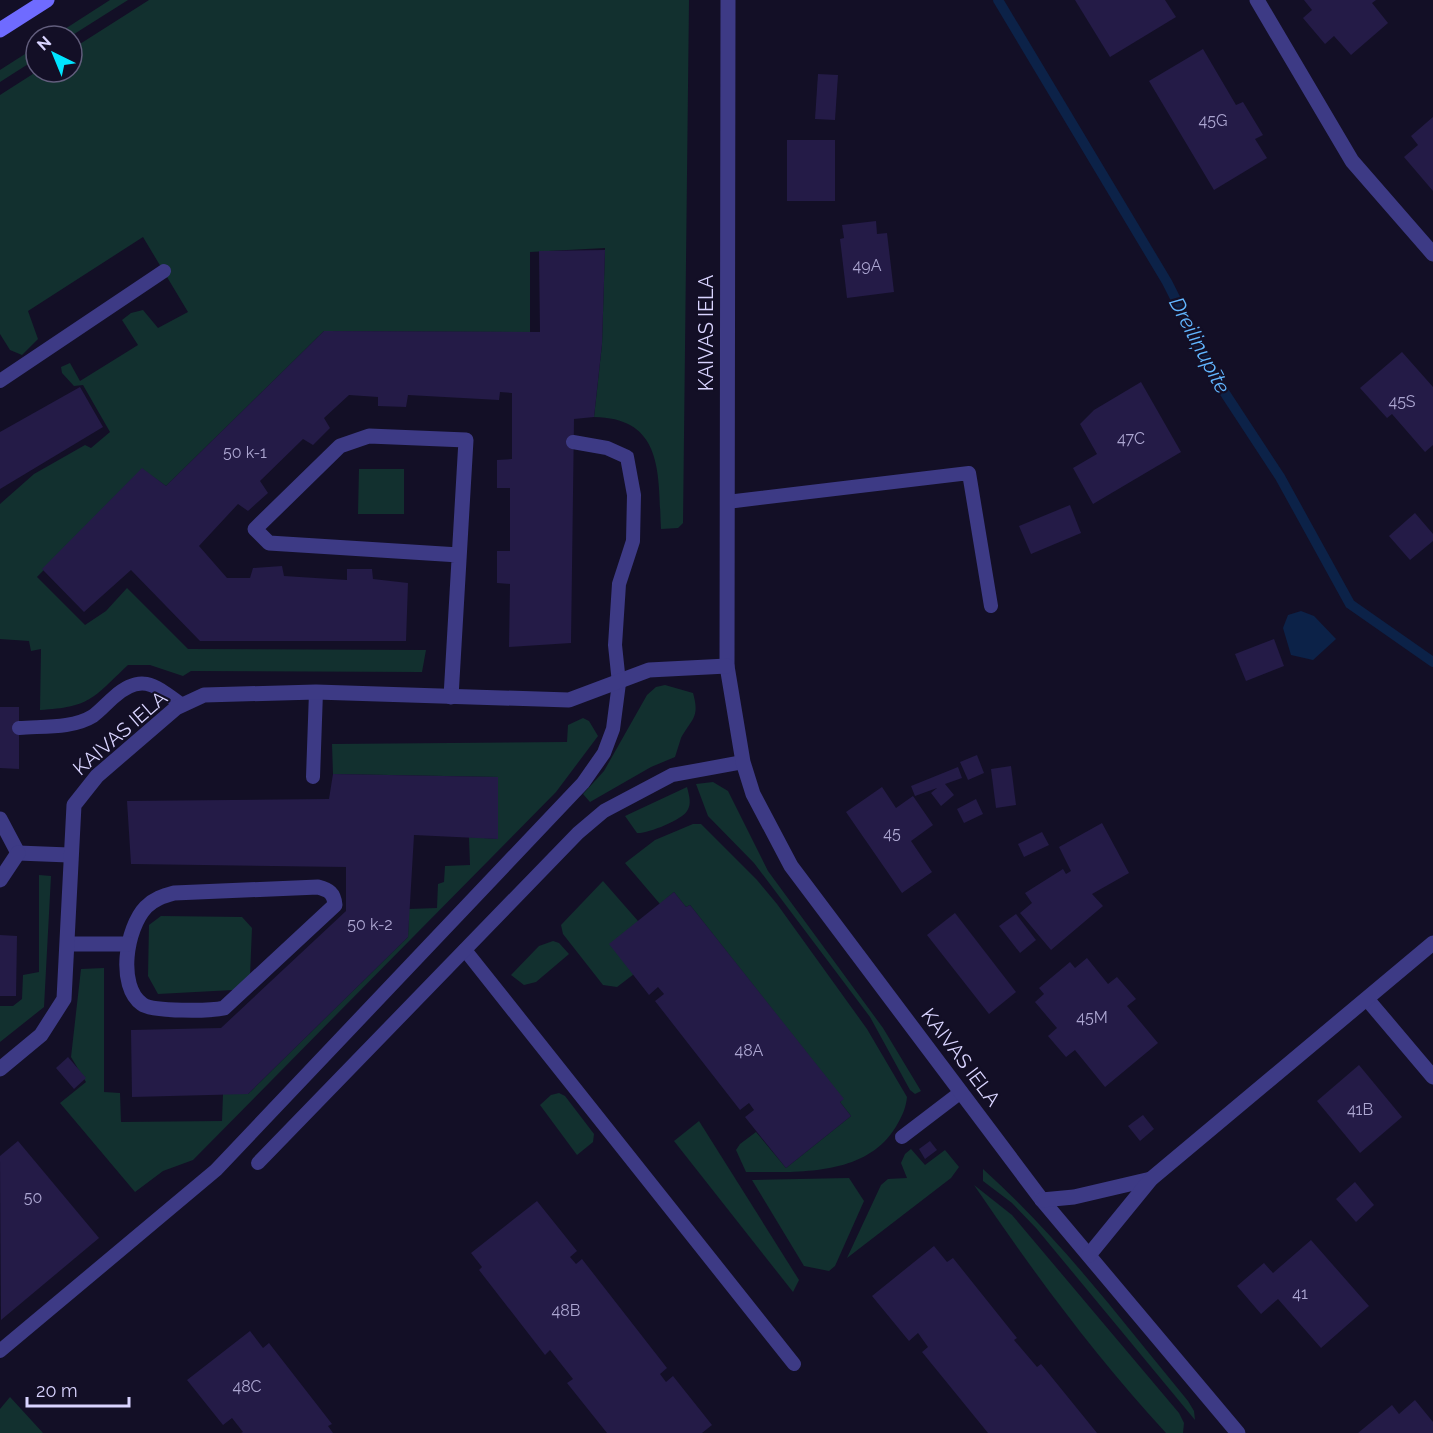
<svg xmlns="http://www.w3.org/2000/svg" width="1433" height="1433" viewBox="0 0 1433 1433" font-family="Raleway,sans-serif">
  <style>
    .green { fill: #12302f }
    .water { fill: #0c2248 }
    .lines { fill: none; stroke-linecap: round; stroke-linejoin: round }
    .stream { stroke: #0c2248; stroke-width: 10 }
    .building { fill: #241b47 }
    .lane { stroke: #3d3a85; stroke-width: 14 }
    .street { stroke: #3d3a85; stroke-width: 15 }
    .secondary { stroke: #6f6bff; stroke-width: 15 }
    .labels { text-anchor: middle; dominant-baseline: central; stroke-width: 4.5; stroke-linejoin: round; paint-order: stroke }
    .number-label { font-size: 16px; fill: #aca6d1 }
    .street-label { font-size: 20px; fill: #d9d4ff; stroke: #130f26 }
    .water-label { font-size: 21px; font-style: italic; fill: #62b6ff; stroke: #130f26 }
  </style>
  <rect width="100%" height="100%" fill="#130f26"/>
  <!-- green -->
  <g class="green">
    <path d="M 110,0 L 128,0 L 71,36 L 54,36 Z"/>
    <path d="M 149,0 L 689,0 L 683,523 L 678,528 L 661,529 C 658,476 665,418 594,417 L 602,344 L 605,248 L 530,252 L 530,332 L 324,331 L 166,486 L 142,469 L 37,577 L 85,625 L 106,611 L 127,588 L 188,649 L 426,650 L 422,672 L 191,671 L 183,676 L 150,665 L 128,665 C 92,699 90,707 40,710 L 41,649 L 31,651 L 29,641 L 0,639 L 0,504 L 34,474 L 85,445 L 91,448 L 110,432 L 83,385 L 74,386 L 62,373 L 61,367 L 70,363 L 80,381 L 138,345 L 122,320 L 131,313 L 143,310 L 158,328 L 188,312 L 143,237 L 28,311 L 38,339 L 22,355 L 10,350 L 0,334 L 0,95 L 36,72 L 72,72 L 72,49 Z"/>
    <path d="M 36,47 L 36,59 L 0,82 L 0,70 Z"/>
    <path d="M 359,469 L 404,469 L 404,514 L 358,514 Z"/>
    <path d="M 665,685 L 693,693 C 700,718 692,718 681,738 C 679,744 677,751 675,757 L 651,767 L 590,802 L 583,794 L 604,771 L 647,695 L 656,687 Z"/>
    <path d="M 583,718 L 589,721 L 598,736 L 556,792 L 193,1160 L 163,1171 L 135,1192 L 60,1103 L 86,1082 L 71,1057 L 81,969 L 104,968 L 104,1092 L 120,1093 L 121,1122 L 222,1121 L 223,1094 L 248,1094 L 408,937 L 409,909 L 437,908 L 438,884 L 444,882 L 445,866 L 470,865 L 469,837 L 498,839 L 498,777 L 333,774 L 332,744 L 567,742 L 568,725 Z"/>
    <path d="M 713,782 L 728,791 L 768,871 L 883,1028 L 921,1091 L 915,1094 L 910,1090 L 870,1017 L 754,863 L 708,816 L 696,784 Z"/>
    <path d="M 687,787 C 689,795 692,804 687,811 C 682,820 647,834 637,833 L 625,816 Z"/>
    <path d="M 693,824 L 701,824 L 757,880 L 777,904 L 867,1029 L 907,1097 C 906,1107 903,1114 898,1123 C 869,1177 799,1172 746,1172 L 736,1150 L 740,1144 L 756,1132 L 786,1168 L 851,1116 L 840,1102 L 843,1099 L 690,905 L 686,907 L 674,892 L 660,904 L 625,863 L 655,840 Z"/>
    <path d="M 39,875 L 51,876 L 44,1007 L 0,1042 L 0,1006 L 13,1006 L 22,999 L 23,975 L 39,972 Z"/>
    <path d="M 603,881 L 638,921 L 634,974 L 617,987 L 603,985 L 563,934 L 561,925 Z"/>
    <path d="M 161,916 L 242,917 L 252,928 L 250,976 L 233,990 L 158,994 L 148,976 L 149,925 Z"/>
    <path d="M 553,941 L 559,943 L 569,954 L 536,982 L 524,985 L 511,975 L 539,946 Z"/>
    <path d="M 559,1093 L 565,1096 L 594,1134 L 593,1142 L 577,1155 L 540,1105 L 551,1095 Z"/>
    <path d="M 699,1121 L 799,1280 L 793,1292 L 674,1141 Z"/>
    <path d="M 911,1149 L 925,1165 L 945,1150 L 959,1167 L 951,1178 L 847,1258 L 881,1185 L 888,1179 L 907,1178 L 901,1163 L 905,1154 Z"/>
    <path d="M 983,1169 C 1060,1238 1122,1321 1188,1401 L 1194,1411 L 1195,1420 L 1036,1228 L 1012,1203 L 983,1181 Z"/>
    <path d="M 849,1178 L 864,1201 L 835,1266 L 829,1271 L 804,1266 L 752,1180 Z"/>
    <path d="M 974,1185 L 1012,1215 L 1179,1413 L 1184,1423 L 1183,1433 L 1166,1433 C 1095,1356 1033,1272 974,1185 Z"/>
    <path d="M 10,1397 L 43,1433 L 0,1433 L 0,1409 Z"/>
  </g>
  <!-- water -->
  <path class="water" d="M 1301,611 L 1314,616 L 1336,639 L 1313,660 L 1291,655 L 1283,628 L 1288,615 Z"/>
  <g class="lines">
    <!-- stream -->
    <path class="stream" d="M 998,0 L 1167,282 L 1217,381 L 1280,477 L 1350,604 L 1433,662"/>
  </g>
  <!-- building -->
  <g class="building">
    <path d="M 1075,0 L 1165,0 L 1176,17 L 1110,57 Z"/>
    <path d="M 1304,0 L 1376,0 L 1372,3 L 1388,23 L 1351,55 L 1334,36 L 1325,44 L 1303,18 L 1312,10 Z"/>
    <path d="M 1203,49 L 1236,105 L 1243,102 L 1263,135 L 1255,139 L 1267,158 L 1214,190 L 1149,81 Z"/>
    <path d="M 818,74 L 838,75 L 835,120 L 815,119 Z"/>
    <path d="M 1433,117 L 1433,191 L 1404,157 L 1418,145 L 1411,136 Z"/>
    <rect x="787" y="140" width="48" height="61"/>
    <path d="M 876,221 L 877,234 L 887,233 L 894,292 L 847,298 L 840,239 L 844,238 L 842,225 Z"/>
    <path d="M 605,250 L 602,344 L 594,417 L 574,419 L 571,643 L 509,647 L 510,584 L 497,583 L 497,551 L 510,551 L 510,488 L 497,488 L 497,460 L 512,459 L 512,393 L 500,392 L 499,400 L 408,395 L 406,407 L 378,406 L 378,397 L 349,395 L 324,418 L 330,428 L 313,445 L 303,439 L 260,481 L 268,493 L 248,511 L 238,504 L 199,546 L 227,578 L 250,578 L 253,568 L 282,566 L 284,576 L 347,580 L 347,569 L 372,569 L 373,579 L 408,583 L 406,641 L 200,641 L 131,570 L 84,612 L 42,569 L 142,468 L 166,486 L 324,331 L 540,332 L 539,251 Z"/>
    <path d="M 1402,352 L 1433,387 L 1433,445 L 1425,452 L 1392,414 L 1387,418 L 1360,388 Z"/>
    <path d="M 1141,382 L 1181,452 L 1093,504 L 1073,468 L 1097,454 L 1080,424 L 1094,410 Z"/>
    <path d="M 80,387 L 103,427 L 0,489 L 0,432 Z"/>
    <path d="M 1070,505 L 1081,533 L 1031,554 L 1019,526 Z"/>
    <path d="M 1415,513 L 1433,534 L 1433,541 L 1410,560 L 1389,536 Z"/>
    <path d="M 1274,639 L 1284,666 L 1246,681 L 1235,654 Z"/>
    <path d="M 0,707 L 19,707 L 19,769 L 0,768 Z"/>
    <path d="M 977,755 L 984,773 L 968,780 L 960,762 Z"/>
    <path d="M 1011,766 L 1016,805 L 996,808 L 991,769 Z"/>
    <path d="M 958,767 L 962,778 L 945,784 L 954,795 L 941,806 L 931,793 L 937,788 L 915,796 L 911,786 Z"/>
    <path d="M 333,774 L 498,777 L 498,839 L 414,835 L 408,937 L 248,1094 L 132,1097 L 131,1030 L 221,1028 L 346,911 L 346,867 L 131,864 L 127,801 L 329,799 Z"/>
    <path d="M 882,787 L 896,808 L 913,796 L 933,825 L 911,841 L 932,872 L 902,893 L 846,812 Z"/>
    <path d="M 976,799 L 983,814 L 964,823 L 957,809 Z"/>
    <path d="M 1102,823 L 1129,873 L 1092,894 L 1103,906 L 1051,950 L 1020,913 L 1032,903 L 1025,893 L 1063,869 L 1066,874 L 1071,871 L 1059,847 Z"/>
    <path d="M 1042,832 L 1049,845 L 1024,857 L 1018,844 Z"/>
    <path d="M 674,892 L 686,907 L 690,905 L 844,1099 L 840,1102 L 851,1116 L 786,1168 L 745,1117 L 754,1110 L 749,1103 L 740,1110 L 655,1001 L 664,994 L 658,987 L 649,995 L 609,944 Z"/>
    <path d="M 955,913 L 1016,992 L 989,1014 L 927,935 Z"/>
    <path d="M 1016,914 L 1036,940 L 1020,953 L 999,926 Z"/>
    <path d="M 0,935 L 17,936 L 16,996 L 0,996 Z"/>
    <path d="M 1087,958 L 1108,984 L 1117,977 L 1136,999 L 1127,1006 L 1158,1043 L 1105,1087 L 1075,1050 L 1066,1057 L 1048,1036 L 1057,1028 L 1035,1002 L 1044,994 L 1039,988 L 1070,962 L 1075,968 Z"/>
    <path d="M 68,1057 L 86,1078 L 74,1089 L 56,1068 Z"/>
    <path d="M 1359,1065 L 1402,1117 L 1360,1153 L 1317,1101 Z"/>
    <path d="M 1143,1115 L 1154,1129 L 1140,1141 L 1128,1126 Z"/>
    <path d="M 18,1141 L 99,1238 L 1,1320 L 0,1156 Z"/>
    <path d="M 930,1141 L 937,1150 L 925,1159 L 919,1149 Z"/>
    <path d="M 1355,1182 L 1374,1205 L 1356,1222 L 1336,1199 Z"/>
    <path d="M 537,1201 L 577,1251 L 570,1257 L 576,1264 L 582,1259 L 667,1368 L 660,1374 L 666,1382 L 673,1376 L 712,1425 L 702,1433 L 607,1433 L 567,1383 L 573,1379 L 550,1350 L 545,1355 L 479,1270 L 482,1267 L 471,1253 Z"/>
    <path d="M 1311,1240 L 1369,1306 L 1321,1348 L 1278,1299 L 1261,1314 L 1237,1286 L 1264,1263 L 1273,1273 Z"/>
    <path d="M 934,1246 L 947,1262 L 953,1258 L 1017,1338 L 1014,1340 L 1037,1367 L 1041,1364 L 1097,1433 L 988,1433 L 922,1352 L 928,1347 L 918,1333 L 909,1341 L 872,1296 Z"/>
    <path d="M 250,1331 L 263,1348 L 269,1343 L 332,1424 L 328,1426 L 333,1433 L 241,1433 L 243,1432 L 232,1418 L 223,1425 L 187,1380 Z"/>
    <path d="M 1415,1400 L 1433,1422 L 1433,1433 L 1358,1433 L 1392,1405 L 1399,1414 Z"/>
  </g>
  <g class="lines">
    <!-- lane -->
    <g class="lane">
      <path d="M 0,381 L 164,271"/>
      <path d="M 727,502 L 969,473 L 991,606"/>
      <path d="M 19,728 C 42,726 72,729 93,716 C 100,711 107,703 114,697 C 142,672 156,686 182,705"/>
      <path d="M 313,777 L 316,692"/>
      <path d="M 465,950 L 794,1364"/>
      <path d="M 902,1137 L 961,1092"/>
      <path d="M 258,1163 L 578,833 L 604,811 L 672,775 L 743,762"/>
      <path d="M 0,1351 L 216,1170 L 583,783 L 604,753 L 613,729 L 619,683 L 615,645 L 619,584 L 633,541 L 634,495 L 627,457 L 607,448 L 573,442"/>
    </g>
    <!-- street -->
    <g class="street">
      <path d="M 728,0 L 727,666 L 743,762 L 753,794 L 791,866 L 1042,1200 L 1238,1433"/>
      <path d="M 1257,0 L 1352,161 L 1433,254"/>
      <path d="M 451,697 L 466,440 L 369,436 L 340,446 L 255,529 L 269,543 L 459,555"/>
      <path d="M 0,819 L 18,853"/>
      <path d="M 18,853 L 69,855"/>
      <path d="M 0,880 L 18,853"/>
      <path d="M 318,887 C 329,890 334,893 335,905 L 224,1008 C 211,1011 152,1012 142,1004 C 117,986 126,928 146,907 C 154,899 163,896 174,893 Z"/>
      <path d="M 68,944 L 128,944"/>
      <path d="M 1367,999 L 1433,1077"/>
      <path d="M 0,1069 L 41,1035 L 64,999 L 74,805 L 97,776 L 176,708 L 204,695 L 316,692 L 569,700 L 649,670 L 727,666"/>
      <path d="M 1042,1200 L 1074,1197 L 1151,1179"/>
      <path d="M 1089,1255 L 1151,1179 L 1433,943"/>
    </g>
    <!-- secondary -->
    <path class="secondary" d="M 0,30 L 47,0"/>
  </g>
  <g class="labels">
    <!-- number labels -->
    <g class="number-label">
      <text x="1213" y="120">45G</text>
      <text x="867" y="265">49A</text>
      <text x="1402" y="401">45S</text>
      <text x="1131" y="438">47C</text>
      <text x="245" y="452">50 k-1</text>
      <text x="892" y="833">45</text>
      <text x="370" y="924">50 k-2</text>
      <text x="1092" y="1017">45M</text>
      <text x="749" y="1050">48A</text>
      <text x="1360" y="1109">41B</text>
      <text x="33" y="1197">50</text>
      <text x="1300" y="1293">41</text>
      <text x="566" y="1310">48B</text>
      <text x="247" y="1386">48C</text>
    </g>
    <!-- street labels -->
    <g class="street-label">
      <text transform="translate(706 333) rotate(-90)">KAIVAS IELA</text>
      <text transform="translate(120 733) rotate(-41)">KAIVAS IELA</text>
      <text transform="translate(961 1057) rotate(53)">KAIVAS IELA</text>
    </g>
    <!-- water labels -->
    <g class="water-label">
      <text transform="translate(1200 345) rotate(62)">Dreiliņupīte</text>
    </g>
  </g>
  <!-- north arrow -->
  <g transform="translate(54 54) rotate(317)"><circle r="28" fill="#130f26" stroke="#625e7d" stroke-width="1.5"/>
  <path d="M0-4.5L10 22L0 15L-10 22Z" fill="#00e5ff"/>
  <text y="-9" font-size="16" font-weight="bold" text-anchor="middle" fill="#d9d4ff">N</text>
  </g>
  <!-- scale -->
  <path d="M27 1397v9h102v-9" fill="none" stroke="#d9d4ff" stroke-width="3"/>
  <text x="36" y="1397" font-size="18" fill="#d9d4ff" stroke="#130f26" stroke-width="4.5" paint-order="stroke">20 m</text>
</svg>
